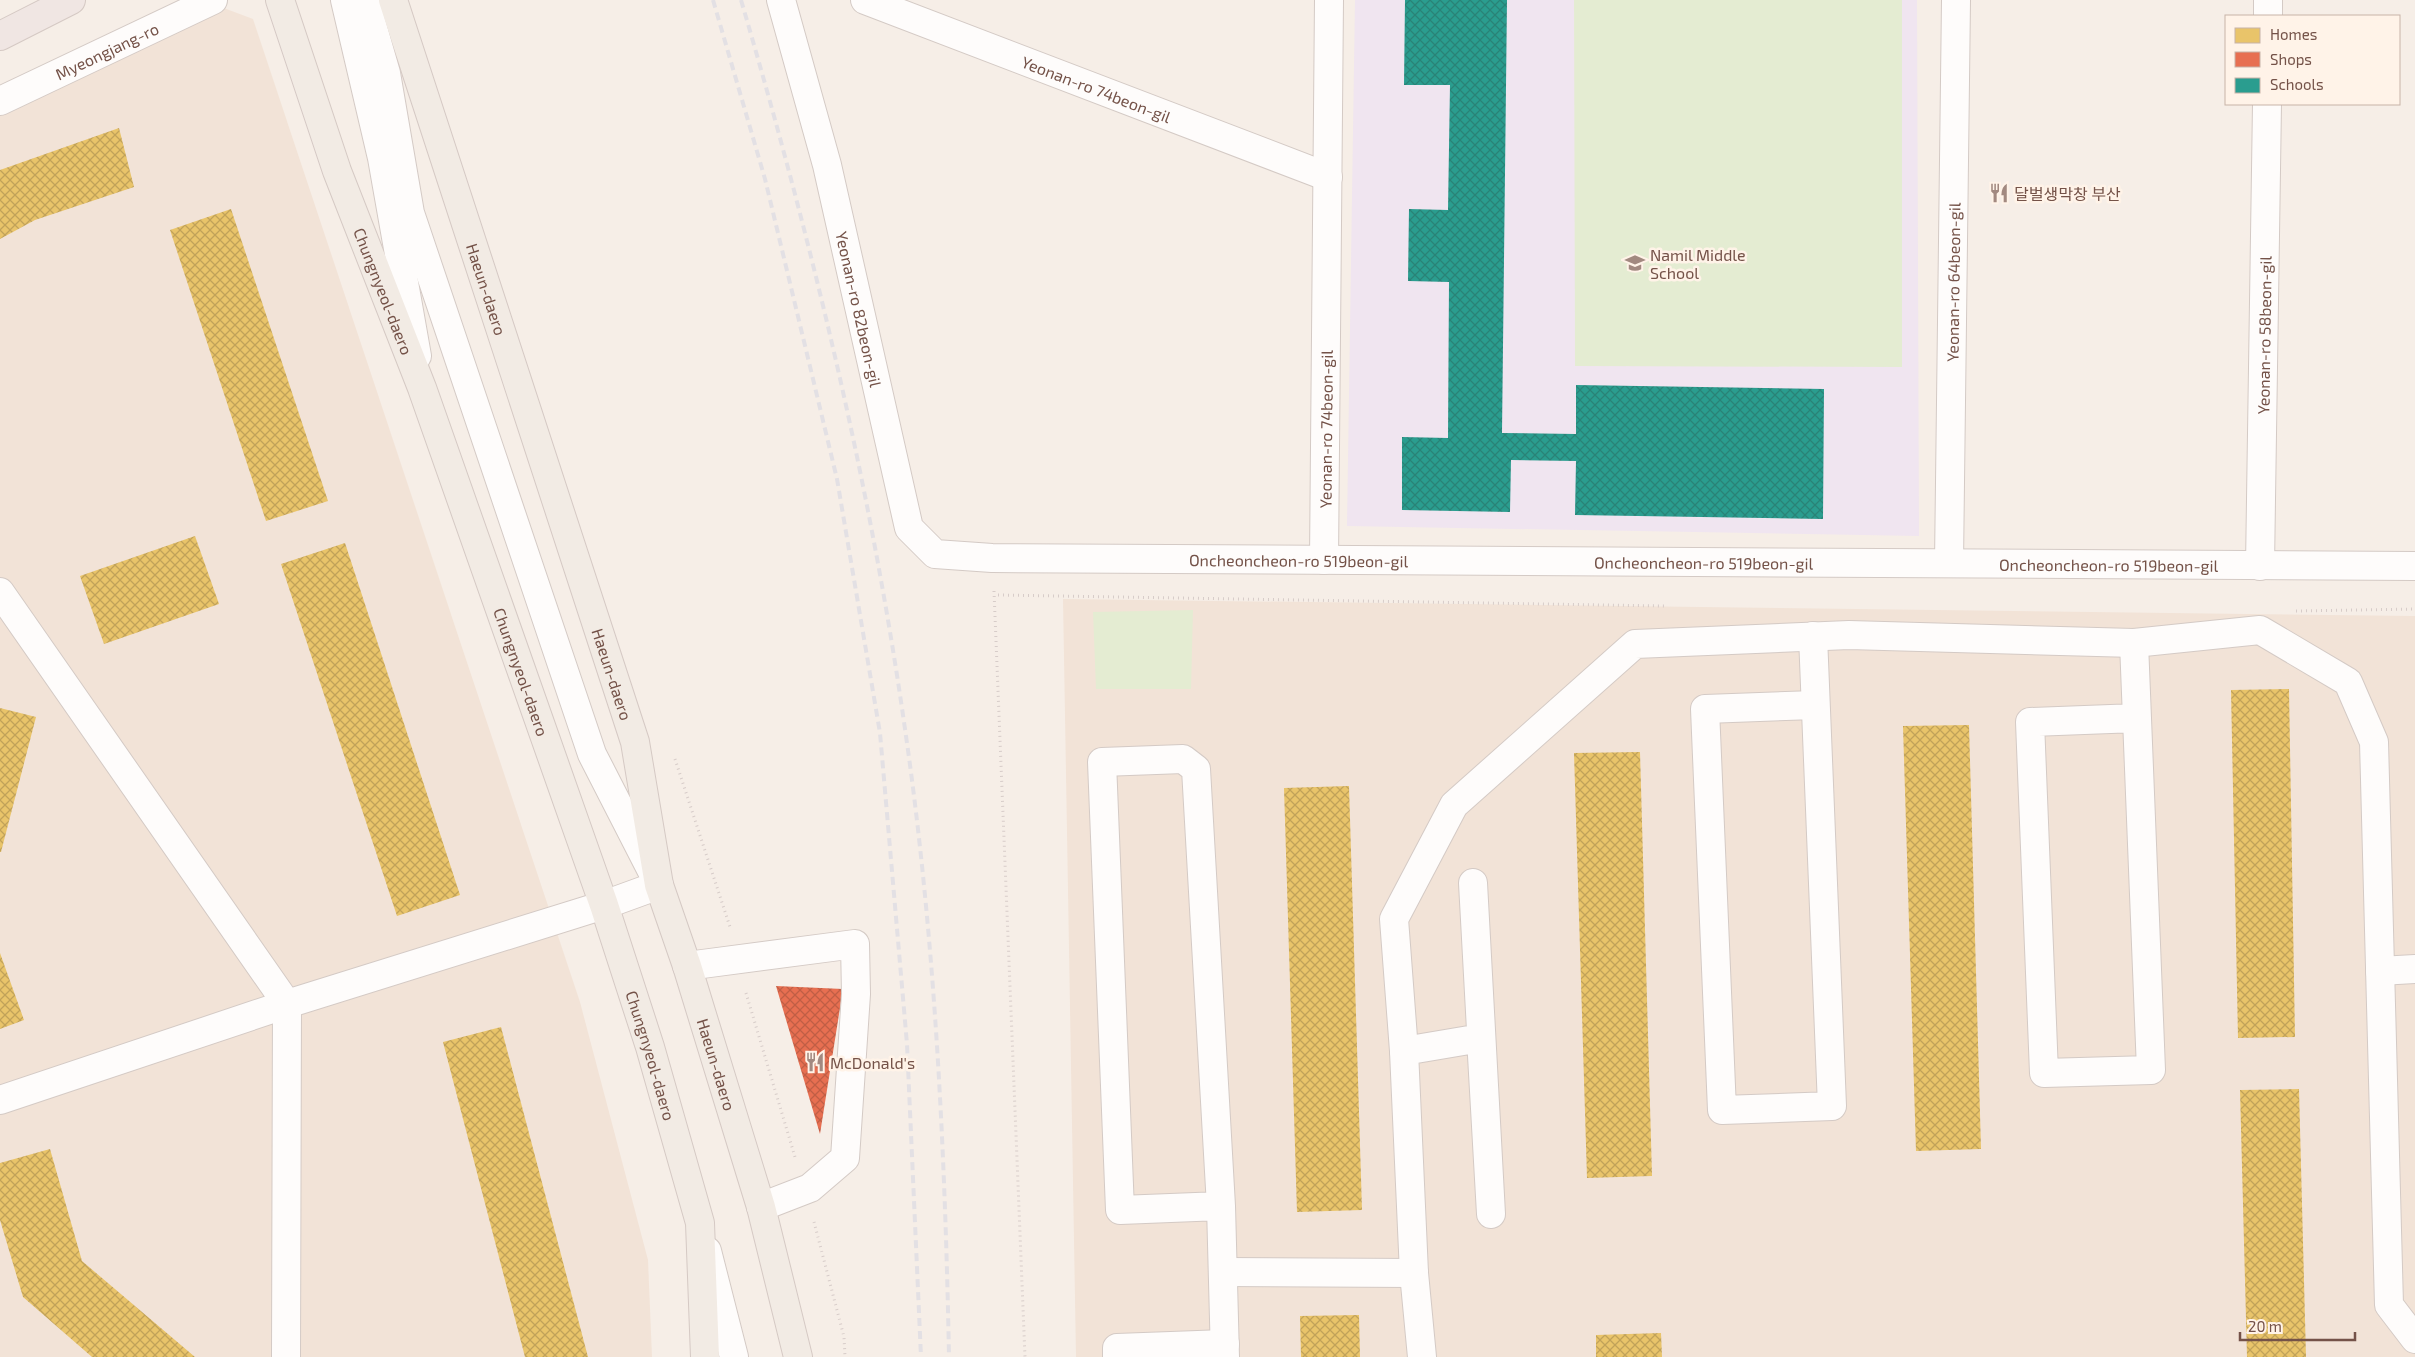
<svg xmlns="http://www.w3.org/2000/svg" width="2415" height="1357" viewBox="0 0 2415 1357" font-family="'Exo 2','Noto Sans KR',sans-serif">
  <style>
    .residential { fill: #f2e3d7 }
    .education { fill: #f0e5f0 }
    .pitch { fill: #e4ecd2 }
    .homes { fill: url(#homes-cross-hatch) }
    .shops { fill: url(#shops-cross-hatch) }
    .schools { fill: url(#schools-cross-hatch) }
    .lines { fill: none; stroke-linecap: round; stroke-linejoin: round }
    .minor-casing { stroke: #d4cac5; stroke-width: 30 }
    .major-casing { stroke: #d5c9c4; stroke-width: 30 }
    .highway-casing { stroke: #d5c9c4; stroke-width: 30 }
    .path { stroke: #d7ccc9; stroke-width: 3; stroke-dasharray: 1 4; stroke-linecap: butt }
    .minor { stroke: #fefcfb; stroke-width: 28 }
    .major { stroke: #f2ebe4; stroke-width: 28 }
    .highway { stroke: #f0e6e3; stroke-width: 28 }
    .rail { stroke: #e3e0e4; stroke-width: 4; stroke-dasharray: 8 5; stroke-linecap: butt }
    .labels { text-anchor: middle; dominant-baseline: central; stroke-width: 5; stroke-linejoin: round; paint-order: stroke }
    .street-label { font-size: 16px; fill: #745248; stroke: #fff3e8 }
    .poi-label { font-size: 16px; fill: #745248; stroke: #fff3e8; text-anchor: start }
  </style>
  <defs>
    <pattern id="homes-cross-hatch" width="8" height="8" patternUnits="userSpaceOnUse" patternTransform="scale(1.25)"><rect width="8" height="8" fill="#e9c46a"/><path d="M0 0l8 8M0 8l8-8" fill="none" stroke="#c1a259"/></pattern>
    <pattern id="shops-cross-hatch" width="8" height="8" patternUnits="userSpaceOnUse" patternTransform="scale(1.25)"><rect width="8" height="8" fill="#e76f51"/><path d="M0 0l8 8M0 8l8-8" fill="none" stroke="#c05e45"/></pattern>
    <pattern id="schools-cross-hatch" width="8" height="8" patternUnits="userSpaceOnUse" patternTransform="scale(1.25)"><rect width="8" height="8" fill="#2a9d8f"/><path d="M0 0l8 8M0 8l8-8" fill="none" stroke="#298377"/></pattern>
  </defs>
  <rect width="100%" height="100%" fill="#f6eee7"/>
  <!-- residential -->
  <g class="residential">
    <path d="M 205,1 L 253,19 L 580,1002 L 648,1260 L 652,1357 L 0,1357 L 0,105 Z"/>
    <path d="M 1063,599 L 2415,616 L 2415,1357 L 1076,1357 Z"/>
  </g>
  <!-- education -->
  <path class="education" d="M 1355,0 L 1917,0 L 1919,536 L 1347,526 Z"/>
  <!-- pitch -->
  <g class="pitch">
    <path d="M 1574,0 L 1902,0 L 1902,367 L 1575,366 Z"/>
    <path d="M 1193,610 L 1191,689 L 1096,689 L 1093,612 Z"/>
  </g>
  <!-- homes -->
  <g class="homes">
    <path d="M 119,128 L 134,187 L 35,220 L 0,239 L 0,170 Z"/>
    <path d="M 231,209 L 328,501 L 266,521 L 170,230 Z"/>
    <path d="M 195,536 L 219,604 L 104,644 L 80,576 Z"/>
    <path d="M 345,543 L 460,895 L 397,916 L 281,564 Z"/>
    <path d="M 2289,689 L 2295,1037 L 2238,1038 L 2231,690 Z"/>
    <path d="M 0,708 L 36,717 L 1,852 L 0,852 Z"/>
    <path d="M 1969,725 L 1981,1149 L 1916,1151 L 1903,726 Z"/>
    <path d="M 1640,752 L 1652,1176 L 1587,1178 L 1574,753 Z"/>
    <path d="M 1349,786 L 1362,1210 L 1297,1212 L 1284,788 Z"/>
    <path d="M 0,953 L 24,1020 L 0,1029 Z"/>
    <path d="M 501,1027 L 588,1357 L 525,1357 L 443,1042 Z"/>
    <path d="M 2299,1089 L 2306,1357 L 2247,1357 L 2240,1090 Z"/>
    <path d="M 50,1149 L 82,1261 L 195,1357 L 92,1357 L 23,1297 L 0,1220 L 0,1163 Z"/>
    <path d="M 1359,1315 L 1360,1357 L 1301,1357 L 1300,1316 Z"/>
    <path d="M 1661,1333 L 1662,1357 L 1596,1357 L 1596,1335 Z"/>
  </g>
  <!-- shops -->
  <path class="shops" d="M 776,986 L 843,989 L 820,1134 Z"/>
  <!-- schools -->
  <path class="schools" d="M 1405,0 L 1507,0 L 1502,433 L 1576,434 L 1576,385 L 1824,389 L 1823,519 L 1575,515 L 1576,461 L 1511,460 L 1510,512 L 1402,510 L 1402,437 L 1448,438 L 1449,282 L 1408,281 L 1409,209 L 1448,210 L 1450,85 L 1404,85 Z"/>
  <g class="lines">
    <defs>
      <g id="minor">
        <path d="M 345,0 L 382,158 L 417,356"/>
        <path id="s1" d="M 781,0 L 827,165 L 909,528 L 935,554 L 992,558 L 2415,566"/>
        <path id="s2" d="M 865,0 L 1328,177"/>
        <path d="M 2268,16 L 2268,0"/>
        <path id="s3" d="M 0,101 L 213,0"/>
        <path id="s4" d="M 1324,560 L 1329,0"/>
        <path id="s5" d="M 1949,563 L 1956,0"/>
        <path id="s6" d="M 2260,566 L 2267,104"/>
        <path d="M 0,592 L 287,1004 L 286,1357"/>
        <path d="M 1813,636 L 1832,1106 L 1722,1110 L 1705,709 L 1815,705"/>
        <path d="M 2134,643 L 2151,1070 L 2044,1073 L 2030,722 L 2137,718"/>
        <path d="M 687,966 L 855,944 L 856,994 L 845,1158 L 810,1188 L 761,1207"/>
        <path d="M 2380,971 L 2415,969"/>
        <path d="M 1404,1051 L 1394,919 L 1454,805 L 1635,644 L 1849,635 L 2134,643 L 2260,630 L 2348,682 L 2374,742 L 2389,1305 L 2415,1339"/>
        <path d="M 0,1100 L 287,1004 L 604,905 L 659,885 L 592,754 L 410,213 L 386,73 L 365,0"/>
        <path d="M 1221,1206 L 1120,1210 L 1102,762 L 1183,759 L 1196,769 L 1221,1206 L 1225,1357"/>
        <path d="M 707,1251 L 734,1357"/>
        <path d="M 1224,1272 L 1414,1273"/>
        <path d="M 1117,1357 L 1117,1348 L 1225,1344"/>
        <path d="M 1422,1357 L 1414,1273 L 1404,1051 L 1481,1038 L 1491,1214 L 1473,883"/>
      </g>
      <g id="major">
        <path id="s7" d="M 280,0 L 337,171 L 422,388 L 604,905 L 650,1047 L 700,1223 L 705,1357"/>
        <path id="s8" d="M 393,0 L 635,742 L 659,885 L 687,966 L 761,1207 L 798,1357"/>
      </g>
      <path id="highway" d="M 0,36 L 71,0"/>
    </defs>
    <!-- minor casing -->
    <use href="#minor" class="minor-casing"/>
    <!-- major casing -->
    <use href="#major" class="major-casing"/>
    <!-- highway casing -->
    <use href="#highway" class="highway-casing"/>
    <!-- path -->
    <g class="path">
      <path d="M 994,591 L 1025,1357"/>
      <path d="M 998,595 L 1664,606"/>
      <path d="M 2296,611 L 2415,609"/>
      <path d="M 675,759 L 730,927"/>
      <path d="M 746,993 L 795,1157"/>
      <path d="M 814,1222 L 844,1337 L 845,1357"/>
    </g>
    <!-- minor -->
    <use href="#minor" class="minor"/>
    <!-- major -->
    <use href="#major" class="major"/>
    <!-- highway -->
    <use href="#highway" class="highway"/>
    <!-- rail -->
    <g class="rail">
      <path d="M 713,0 L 765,179 L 837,479 L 880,733 L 907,1044 L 921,1357"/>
      <path d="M 741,0 C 811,239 870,482 905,729 C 935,936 945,1148 949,1357"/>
    </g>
  </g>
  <!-- icons -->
  <defs>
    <symbol id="restaurant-bare" viewBox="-9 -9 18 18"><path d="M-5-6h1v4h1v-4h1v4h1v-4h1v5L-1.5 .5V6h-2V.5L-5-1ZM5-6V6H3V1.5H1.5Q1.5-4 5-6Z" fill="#a28980" stroke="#fff3e8" stroke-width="2.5" paint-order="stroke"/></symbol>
    <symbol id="school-bare" viewBox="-9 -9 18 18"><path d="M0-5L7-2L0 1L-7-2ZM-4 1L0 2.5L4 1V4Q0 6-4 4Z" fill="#a28980" stroke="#fff3e8" stroke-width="2.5" paint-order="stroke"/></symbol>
  </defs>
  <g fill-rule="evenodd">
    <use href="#restaurant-bare" x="1985" y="179" width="28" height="28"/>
    <use href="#school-bare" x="1621" y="249" width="28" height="28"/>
    <use href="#restaurant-bare" x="801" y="1048" width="28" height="28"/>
  </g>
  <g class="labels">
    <!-- street labels -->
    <g class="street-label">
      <text stroke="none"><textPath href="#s3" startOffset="118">Myeongjang-ro</textPath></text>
      <text stroke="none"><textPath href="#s2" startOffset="248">Yeonan-ro 74beon-gil</textPath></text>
      <text stroke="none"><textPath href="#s5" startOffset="281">Yeonan-ro 64beon-gil</textPath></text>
      <text stroke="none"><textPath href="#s8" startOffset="304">Haeun-daero</textPath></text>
      <text stroke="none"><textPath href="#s7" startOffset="309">Chungnyeol-daero</textPath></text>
      <text stroke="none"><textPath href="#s1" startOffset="319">Yeonan-ro 82beon-gil</textPath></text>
      <text stroke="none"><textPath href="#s6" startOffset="231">Yeonan-ro 58beon-gil</textPath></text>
      <text stroke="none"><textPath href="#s4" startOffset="131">Yeonan-ro 74beon-gil</textPath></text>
      <text stroke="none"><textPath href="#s1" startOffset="944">Oncheoncheon-ro 519beon-gil</textPath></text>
      <text stroke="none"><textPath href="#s1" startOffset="1349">Oncheoncheon-ro 519beon-gil</textPath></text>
      <text stroke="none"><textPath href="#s1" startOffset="1754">Oncheoncheon-ro 519beon-gil</textPath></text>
      <text stroke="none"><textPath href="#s7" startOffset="714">Chungnyeol-daero</textPath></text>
      <text stroke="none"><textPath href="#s8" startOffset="709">Haeun-daero</textPath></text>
      <text stroke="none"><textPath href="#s7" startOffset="1119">Chungnyeol-daero</textPath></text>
      <text stroke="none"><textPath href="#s8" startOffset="1114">Haeun-daero</textPath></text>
    </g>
    <!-- poi labels -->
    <g class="poi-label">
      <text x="2014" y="193">달벌생막창 부산</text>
      <text x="1650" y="254">Namil Middle<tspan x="1650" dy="18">School</tspan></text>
      <text x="830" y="1062">McDonald's</text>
    </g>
  </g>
  <!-- legend -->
  <rect x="2225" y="15" width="175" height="90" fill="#fff3e8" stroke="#c7b3a8"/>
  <rect x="2235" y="28" width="25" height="15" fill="#e9c46a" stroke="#c7b3a8"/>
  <text x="2270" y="40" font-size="15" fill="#745248">Homes</text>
  <rect x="2235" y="52" width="25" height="15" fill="#e76f51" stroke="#c7b3a8"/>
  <text x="2270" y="65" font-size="15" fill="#745248">Shops</text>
  <rect x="2235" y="78" width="25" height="15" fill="#2a9d8f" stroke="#c7b3a8"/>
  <text x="2270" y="90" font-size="15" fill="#745248">Schools</text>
  <!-- scale -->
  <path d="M2240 1332v8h115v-8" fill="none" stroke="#745248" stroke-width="2.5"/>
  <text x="2248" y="1332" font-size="15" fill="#745248" stroke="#fff3e8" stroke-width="4" paint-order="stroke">20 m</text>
</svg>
